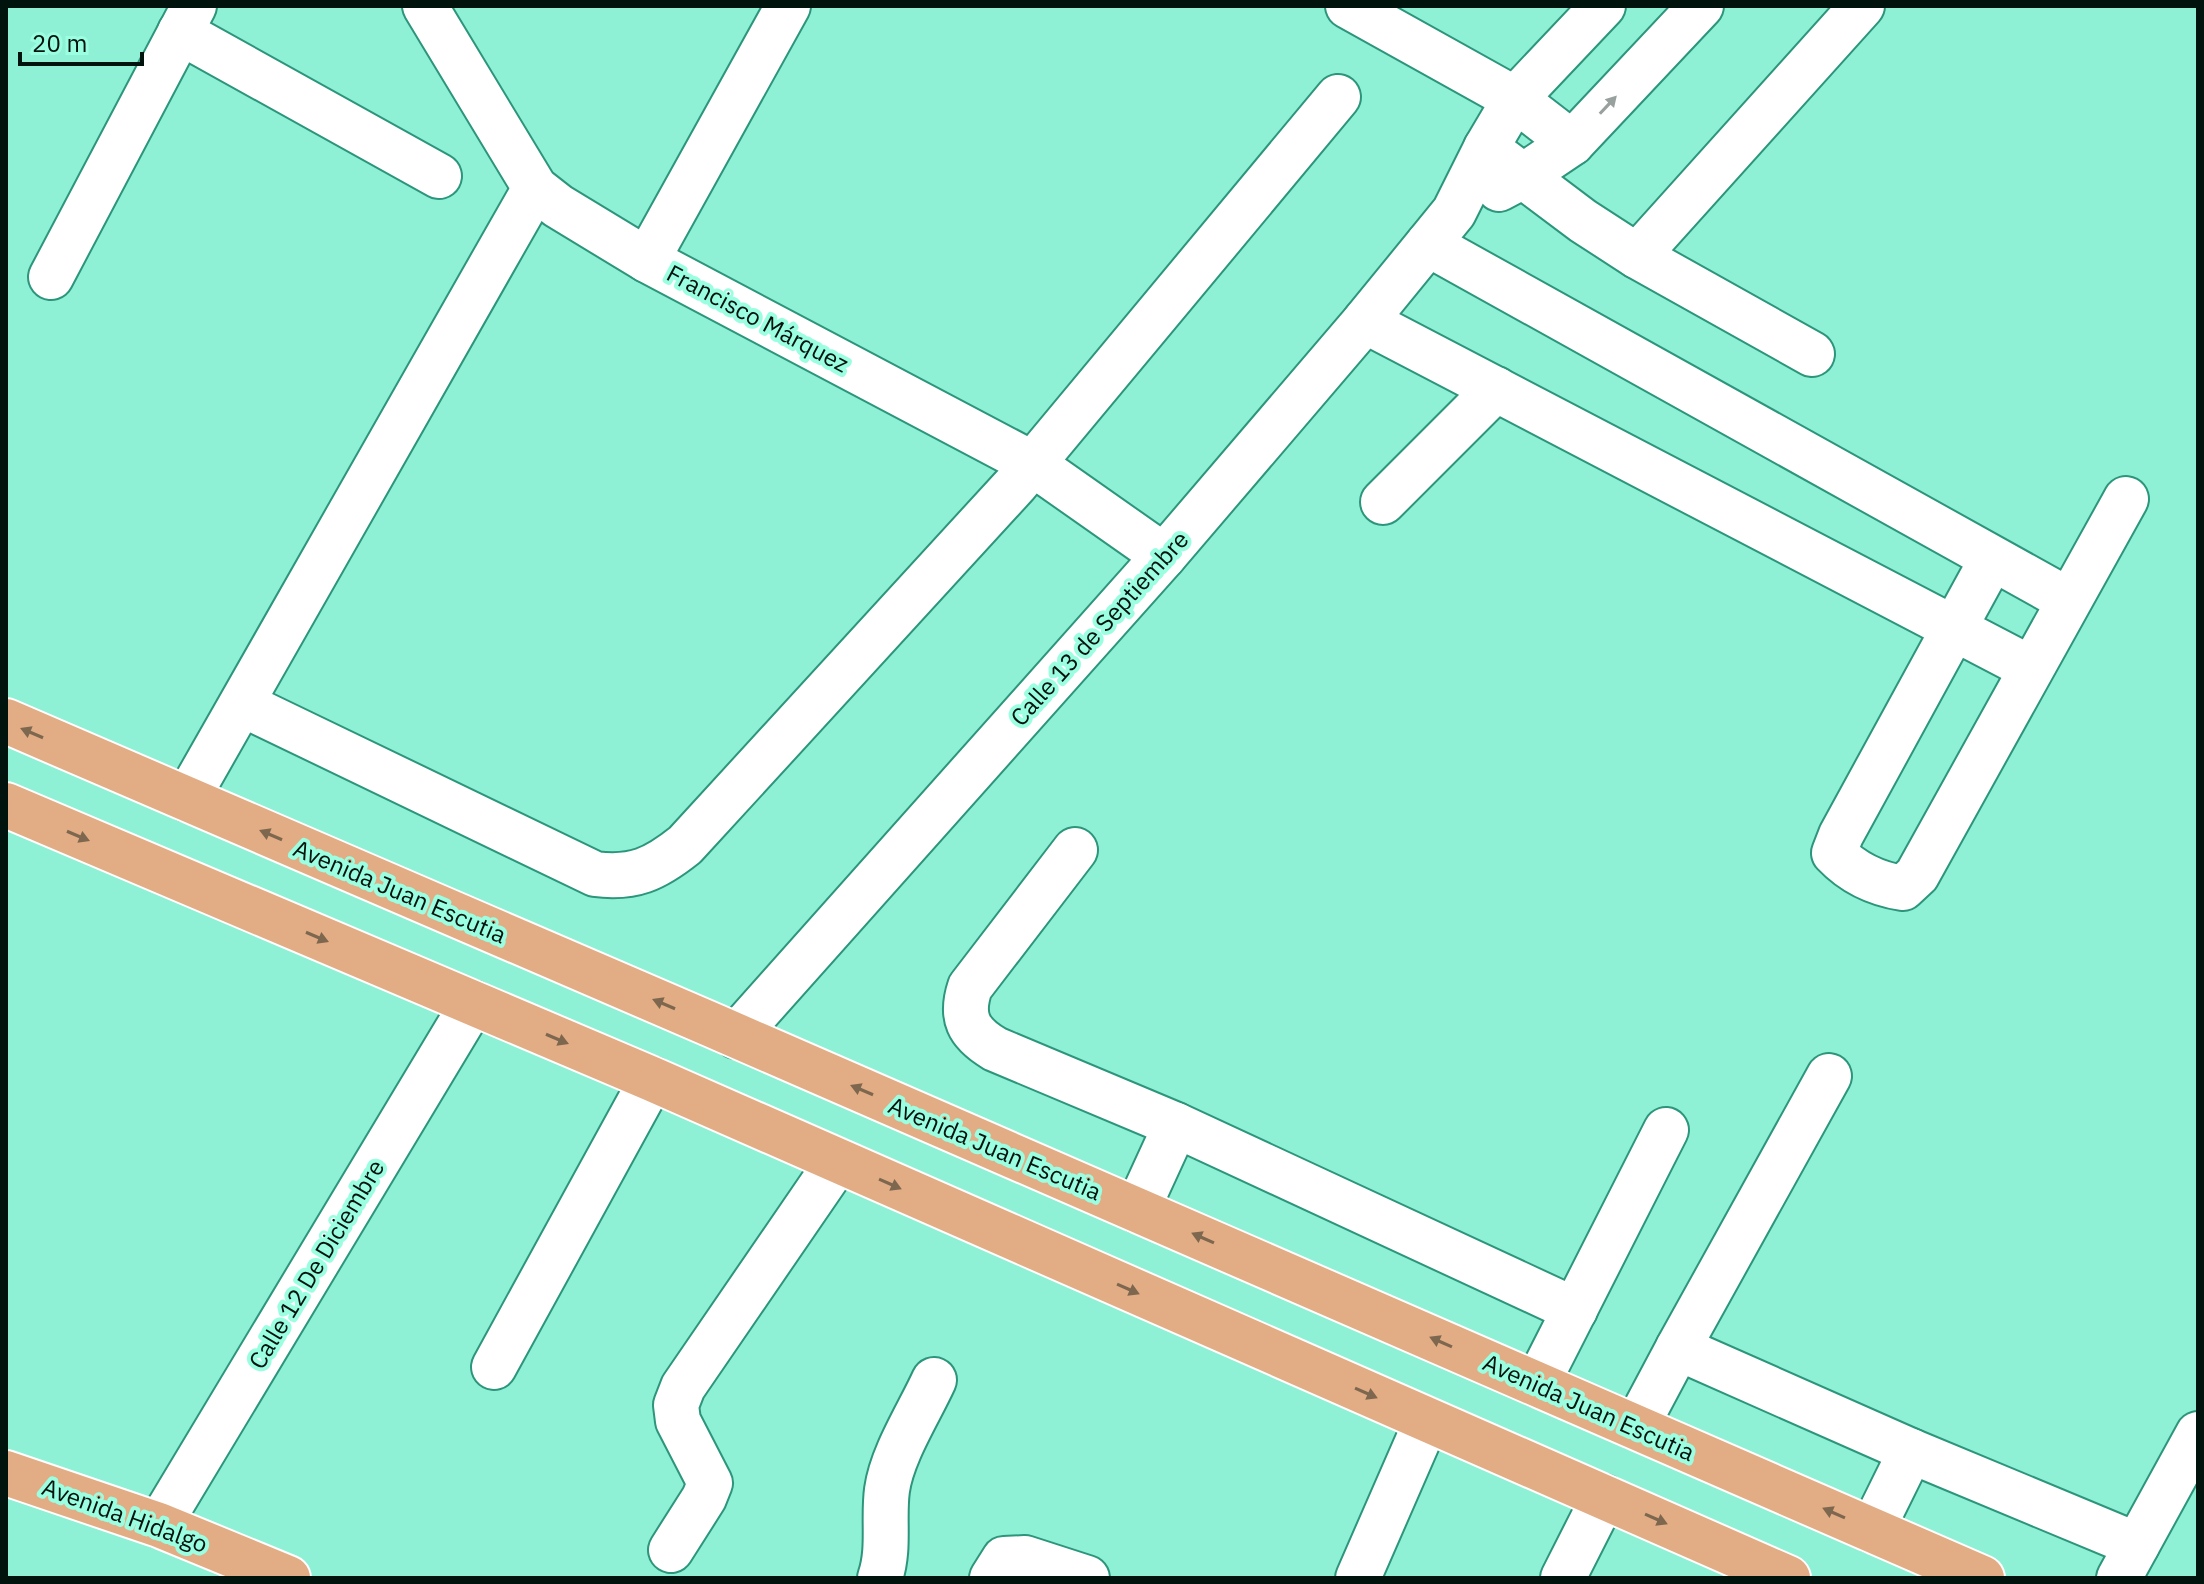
<svg xmlns="http://www.w3.org/2000/svg" width="2204" height="1584" viewBox="0 0 2204 1584" font-family="'IBM Plex Sans',sans-serif">
  <style>
    .lines { fill: none; stroke-linecap: round; stroke-linejoin: round }
    .minor-casing { stroke: #2c957c; stroke-width: 48 }
    .major-casing { stroke: #fff; stroke-width: 48 }
    .minor { stroke: #fff; stroke-width: 44 }
    .major { stroke: #e2ac85; stroke-width: 44 }
    .oneway { fill: #99a19e }
    .oneway2 { fill: #7d674f }
    .labels { text-anchor: middle; dominant-baseline: central; stroke-width: 8; stroke-linejoin: round; paint-order: stroke }
    .street-label { font-size: 24px; fill: #01130d; stroke: #9bfee1 }
  </style>
  <rect width="100%" height="100%" fill="#8ef0d4"/>
  <g class="lines">
    <defs>
      <g id="minor">
        <path d="M 425,6 L 535,188 L 558,206 L 647,260 L 1033,464 L 1164,556"/>
        <path d="M 1348,6 L 1515,99 L 1572,143"/>
        <path d="M 180,32 L 439,176"/>
        <path d="M 1486,148 L 1583,221 L 1637,256 L 1812,354"/>
        <path d="M 1499,189 L 1523,176 L 1572,143 L 1701,6"/>
        <path d="M 1428,244 L 2068,600"/>
        <path d="M 1637,256 L 1862,6"/>
        <path d="M 647,260 L 788,6"/>
        <path d="M 51,277 L 194,6"/>
        <path d="M 1365,321 L 2030,668"/>
        <path d="M 1383,502 L 1496,389"/>
        <path d="M 1992,559 L 1841,835 L 1834,853 C 1853,873 1877,884 1903,888 L 1917,875 L 2126,499"/>
        <path d="M 242,704 L 595,874 C 634,879 655,869 685,845 L 1016,484 L 1338,97"/>
        <path d="M 187,799 L 535,188"/>
        <path d="M 1075,850 L 970,987 C 960,1017 968,1033 995,1049 L 1176,1125 L 1575,1310"/>
        <path d="M 736,1036 L 1164,556 L 1365,321 L 1454,212 L 1486,148 L 1515,99 L 1603,6"/>
        <path d="M 1829,1076 L 1678,1348 L 1911,1451 L 2137,1545"/>
        <path d="M 1137,1210 L 1176,1125"/>
        <path d="M 494,1367 L 652,1079"/>
        <path d="M 1537,1384 L 1666,1130"/>
        <path d="M 1636,1427 L 1678,1348"/>
        <path d="M 159,1525 L 473,1003"/>
        <path d="M 1872,1530 L 1911,1451"/>
        <path d="M 671,1550 L 704,1498 L 710,1483 L 678,1421 L 676,1405 L 683,1387 L 838,1161"/>
        <path d="M 880,1578 C 890,1549 883,1519 887,1490 C 892,1454 919,1413 934,1380"/>
        <path d="M 992,1578 L 1004,1559 L 1025,1558 L 1087,1578"/>
        <path d="M 1358,1578 L 1427,1420"/>
        <path d="M 1563,1578 L 1604,1497"/>
        <path d="M 2119,1578 L 2198,1434"/>
      </g>
      <g id="major">
        <path d="M 6,721 L 712,1025 L 1982,1578"/>
        <path d="M 6,805 L 652,1079 L 1788,1578"/>
        <path d="M 6,1473 L 159,1525 L 288,1578"/>
      </g>
    </defs>
    <!-- minor casing -->
    <use href="#minor" class="minor-casing"/>
    <!-- major casing -->
    <use href="#major" class="major-casing"/>
    <!-- minor -->
    <use href="#minor" class="minor"/>
    <!-- major -->
    <use href="#major" class="major"/>
  </g>
  <!-- one-way arrows -->
  <defs><path id="oneway-solid" d="M-6-.8H1V-3.2L6.5 0L1 3.2V.8H-6Z" transform="scale(2)"/></defs>
  <use class="oneway" href="#oneway-solid" transform="translate(1608 105) rotate(-47)"/>
  <g class="oneway2">
    <use href="#oneway-solid" transform="translate(32 733) rotate(-157)"/>
    <use href="#oneway-solid" transform="translate(271 835) rotate(-157)"/>
    <use href="#oneway-solid" transform="translate(78 836) rotate(23)"/>
    <use href="#oneway-solid" transform="translate(317 937) rotate(23)"/>
    <use href="#oneway-solid" transform="translate(664 1004) rotate(-157)"/>
    <use href="#oneway-solid" transform="translate(557 1039) rotate(23)"/>
    <use href="#oneway-solid" transform="translate(862 1090) rotate(-157)"/>
    <use href="#oneway-solid" transform="translate(890 1184) rotate(24)"/>
    <use href="#oneway-solid" transform="translate(1203 1238) rotate(-156)"/>
    <use href="#oneway-solid" transform="translate(1128 1289) rotate(24)"/>
    <use href="#oneway-solid" transform="translate(1441 1342) rotate(-156)"/>
    <use href="#oneway-solid" transform="translate(1366 1393) rotate(24)"/>
    <use href="#oneway-solid" transform="translate(1834 1513) rotate(-156)"/>
    <use href="#oneway-solid" transform="translate(1656 1519) rotate(24)"/>
  </g>
  <g class="labels">
    <!-- street labels -->
    <g class="street-label">
      <text transform="translate(758 318) rotate(28)">Francisco Márquez</text>
      <text transform="translate(1099 628) rotate(-48)">Calle 13 de Septiembre</text>
      <text transform="translate(400 891) rotate(23)">Avenida Juan Escutia</text>
      <text transform="translate(995 1148) rotate(23)">Avenida Juan Escutia</text>
      <text transform="translate(316 1264) rotate(-59)">Calle 12 De Diciembre</text>
      <text transform="translate(1589 1407) rotate(24)">Avenida Juan Escutia</text>
      <text transform="translate(125 1515) rotate(20)">Avenida Hidalgo</text>
    </g>
  </g>
  <!-- border -->
  <rect width="2204" height="1584" fill="none" stroke="#01130d" stroke-width="16"/>
  <!-- scale -->
  <path d="M20 52v12h122v-12" fill="none" stroke="#01130d" stroke-width="4"/>
  <text x="32" y="52" font-size="24" fill="#01130d" stroke="#9bfee1" stroke-width="6" paint-order="stroke">20 m</text>
</svg>
